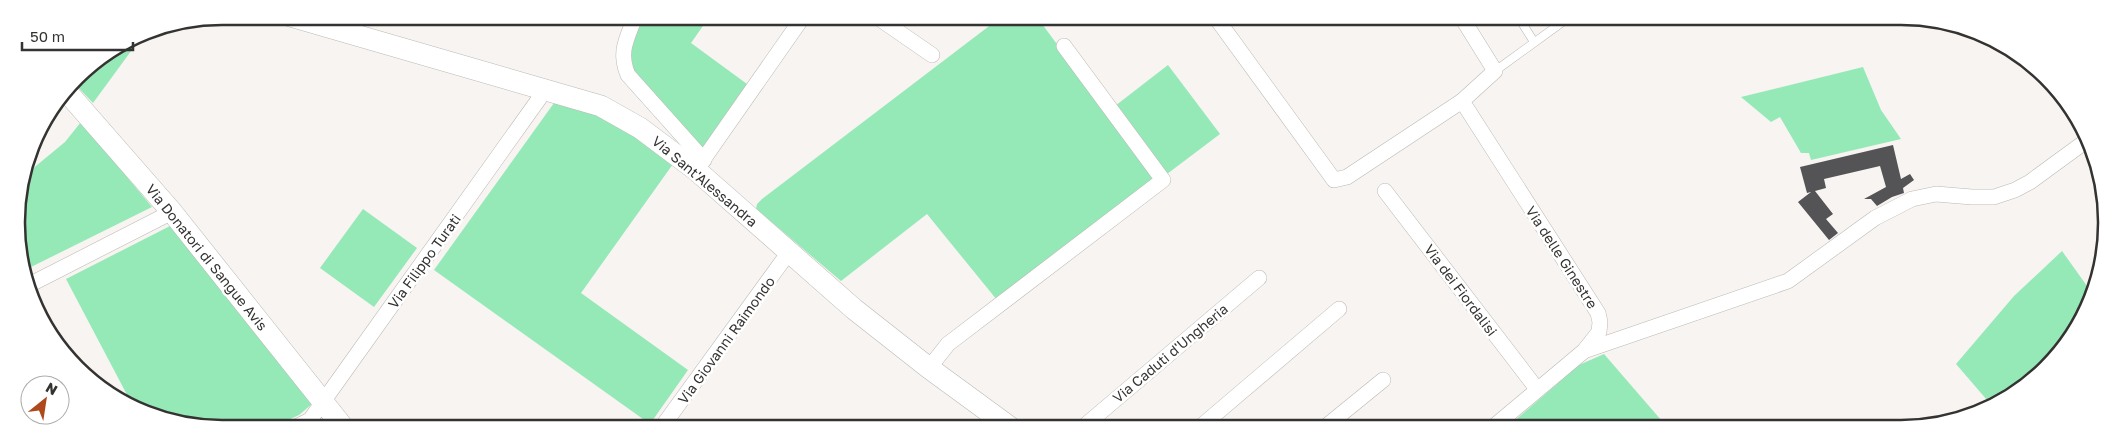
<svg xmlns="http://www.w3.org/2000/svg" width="2123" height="445" viewBox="0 0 2123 445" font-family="'Golos Text',sans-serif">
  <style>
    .green { fill: #95e9b7 }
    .building { fill: #545457 }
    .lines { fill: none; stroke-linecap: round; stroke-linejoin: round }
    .lane-casing { stroke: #bbb8b5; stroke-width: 9 }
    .street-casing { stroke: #bbb8b5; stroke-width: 16 }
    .secondary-casing { stroke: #bbb8b5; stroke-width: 22 }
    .lane { stroke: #fff; stroke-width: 8 }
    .street { stroke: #fff; stroke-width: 15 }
    .secondary { stroke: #fff; stroke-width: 21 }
    .labels { text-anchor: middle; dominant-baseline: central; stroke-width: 5; stroke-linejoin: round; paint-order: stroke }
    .street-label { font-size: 14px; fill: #343331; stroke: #fff }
    .rim { fill: none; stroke: #343331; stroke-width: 2.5 }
  </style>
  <rect width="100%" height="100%" fill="#f7f4f1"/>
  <!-- green -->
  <g class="green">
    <path d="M 642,17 L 696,17 L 705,23 L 691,43 L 747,84 L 701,150 L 632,70 C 627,50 634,36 642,17 Z"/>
    <path d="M 1001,17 L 1037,17 L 1155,178 L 997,300 L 927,214 L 841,281 L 756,209 L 757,204 L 762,199 Z"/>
    <path d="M 145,32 L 93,103 L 73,82 L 77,76 Z"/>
    <path d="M 1168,65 L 1220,134 L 1167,174 L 1115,106 Z"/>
    <path d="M 1863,67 L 1881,110 L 1901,139 L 1811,160 L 1809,153 L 1801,153 L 1780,117 L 1771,122 L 1741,97 Z"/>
    <path d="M 554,103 L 595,114 L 625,128 L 673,164 L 581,293 L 688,370 L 650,424 L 434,270 Z"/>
    <path d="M 81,122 L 152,207 L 25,270 L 17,209 L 25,175 L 65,142 Z"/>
    <path d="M 363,209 L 417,248 L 374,307 L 320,268 Z"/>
    <path d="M 172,225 L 312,404 L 299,415 L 273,427 L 196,427 L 134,408 L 66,279 Z"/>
    <path d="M 2062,251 L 2092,293 L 2085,314 L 2046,369 L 1993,407 L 1956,364 L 2014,296 Z"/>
    <path d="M 1604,354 L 1668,428 L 1506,428 L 1579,365 Z"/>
  </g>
  <!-- building -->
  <path class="building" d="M 1893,145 L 1901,179 L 1910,174 L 1914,180 L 1903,188 L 1904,193 L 1892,197 L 1877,206 L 1871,199 L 1864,199 L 1886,187 L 1880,166 L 1824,179 L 1826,188 L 1815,191 L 1833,214 L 1826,219 L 1838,233 L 1829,240 L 1798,202 L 1811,192 L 1807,193 L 1800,167 Z"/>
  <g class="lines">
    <defs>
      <g id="lane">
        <path d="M 1519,18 L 1534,42"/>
        <path d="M 1495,71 L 1568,18"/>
      </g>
      <g id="street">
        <path d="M 635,17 C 627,39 618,52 628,75 L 704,160"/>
        <path d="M 877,17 L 932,55"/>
        <path d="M 1462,18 L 1495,71 L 1462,101 L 1598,313 L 1600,322 L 1599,332 L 1584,351 L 1492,428"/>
        <path d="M 1219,22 L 1334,180 L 1347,177 L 1462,101"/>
        <path d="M 696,170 L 803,17"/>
        <path d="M 1385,191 L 1537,389"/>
        <path d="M 27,286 L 172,212"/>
        <path d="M 1584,351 L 1788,281 L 1875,218 L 1912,199 L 1936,194 L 1972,197 L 1994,197 L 2015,190 L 2030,182 L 2086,141"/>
        <path d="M 929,368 L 948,344 L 1163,180 L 1064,46"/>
        <path d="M 296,427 L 310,420 L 546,89"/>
        <path d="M 662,427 L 789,252"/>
        <path d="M 1082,428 L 1259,278"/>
        <path d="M 1199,428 L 1339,309"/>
        <path d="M 1324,428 L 1383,380"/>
      </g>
      <g id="secondary">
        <path d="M 290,16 L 601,106 L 640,128 L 696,170 L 854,309 L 929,368 L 1011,428"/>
        <path d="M 67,92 L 172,212 L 343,427"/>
      </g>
    </defs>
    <!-- lane casing -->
    <use href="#lane" class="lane-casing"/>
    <!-- street casing -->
    <use href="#street" class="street-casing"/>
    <!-- secondary casing -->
    <use href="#secondary" class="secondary-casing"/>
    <!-- lane -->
    <use href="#lane" class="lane"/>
    <!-- street -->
    <use href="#street" class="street"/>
    <!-- secondary -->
    <use href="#secondary" class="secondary"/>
  </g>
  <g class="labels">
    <!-- street labels -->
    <g class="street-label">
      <text transform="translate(705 181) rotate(40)">Via Sant'Alessandra</text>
      <text transform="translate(207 257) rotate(51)">Via Donatori di Sangue Avis</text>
      <text transform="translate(1562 257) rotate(57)">Via delle Ginestre</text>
      <text transform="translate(424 261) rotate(-54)">Via Filippo Turati</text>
      <text transform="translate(1461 290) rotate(53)">Via dei Fiordalisi</text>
      <text transform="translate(726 340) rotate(-54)">Via Giovanni Raimondo</text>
      <text transform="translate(1170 353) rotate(-40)">Via Caduti d'Ungheria</text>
    </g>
  </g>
  <!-- crop -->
  <path d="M0 0H2123V445H0ZM222 25H1901A197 197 0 0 1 2098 222V223A197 197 0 0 1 1901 420H222A197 197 0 0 1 25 223V222A197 197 0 0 1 222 25Z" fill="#fff" fill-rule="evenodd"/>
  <path class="rim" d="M222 25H1901A197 197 0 0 1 2098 222V223A197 197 0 0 1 1901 420H222A197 197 0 0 1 25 223V222A197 197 0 0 1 222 25Z"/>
  <!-- north arrow -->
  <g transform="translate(45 400) rotate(30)"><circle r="24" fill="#ffffff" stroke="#aeadad"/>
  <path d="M0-4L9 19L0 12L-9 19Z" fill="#ae491b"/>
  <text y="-8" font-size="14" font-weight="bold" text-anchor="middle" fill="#343331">N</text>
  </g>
  <!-- scale -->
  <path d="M22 42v8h111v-8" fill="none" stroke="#343331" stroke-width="2.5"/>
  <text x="30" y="42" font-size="15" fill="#343331" stroke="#ffffff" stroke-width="4" paint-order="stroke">50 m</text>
</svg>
